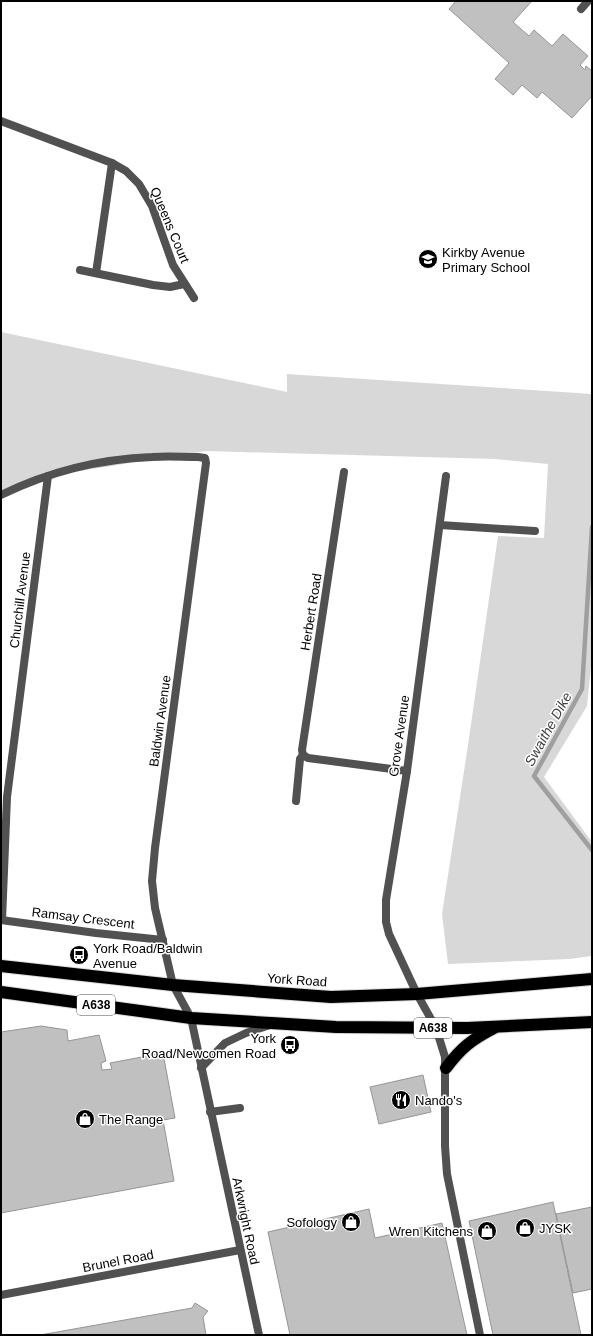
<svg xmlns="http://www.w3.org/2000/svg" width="593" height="1336" viewBox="0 0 593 1336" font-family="Arial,sans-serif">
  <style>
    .green { fill: #d8d8d8 }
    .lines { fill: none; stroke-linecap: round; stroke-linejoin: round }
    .stream { stroke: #9f9f9f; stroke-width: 4.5 }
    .building { fill: #c0c0c0; stroke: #959595 }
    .highway-casing { stroke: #dbdbdb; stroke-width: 14 }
    .street { stroke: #515151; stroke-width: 8 }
    .highway { stroke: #000; stroke-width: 12 }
    .labels { text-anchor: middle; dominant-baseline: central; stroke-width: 3; stroke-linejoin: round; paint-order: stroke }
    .shield { fill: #fff; stroke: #4c4c4c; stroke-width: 1 }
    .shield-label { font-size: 12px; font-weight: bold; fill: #000 }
    .street-label { font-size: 13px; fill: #000; stroke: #fff }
    .poi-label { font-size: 13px; fill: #000; stroke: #fff; text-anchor: start }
    .water-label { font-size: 14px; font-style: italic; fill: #404040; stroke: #fff }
  </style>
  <rect width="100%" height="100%" fill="#fff"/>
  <!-- green -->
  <path class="green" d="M 1,332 L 287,392 L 287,374 L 592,394 L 592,657 L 587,706 L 544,777 L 592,842 L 592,956 L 569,959 L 448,964 L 442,914 L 468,745 L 498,536 L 544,538 L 548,464 L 495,459 L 206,451 L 48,476 L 1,495 Z"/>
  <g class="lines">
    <!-- stream -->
    <path class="stream" d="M 592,527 L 582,689 L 534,776 L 592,850"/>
  </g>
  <!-- building -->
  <g class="building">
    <path d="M 456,1 L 532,1 L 513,22 L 529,36 L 534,30 L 552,46 L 563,34 L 588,56 L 580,65 L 585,70 L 586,66 L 592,71 L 592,96 L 572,118 L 542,92 L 537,98 L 522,85 L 513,95 L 495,79 L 509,63 L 449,9 Z"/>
    <path d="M 41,1026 L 67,1030 L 68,1041 L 99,1035 L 106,1061 L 101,1063 L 102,1070 L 112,1069 L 110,1063 L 163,1053 L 175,1118 L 163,1120 L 174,1181 L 1,1213 L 1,1032 Z"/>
    <path d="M 423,1075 L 431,1112 L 379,1124 L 370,1087 Z"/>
    <path d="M 553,1202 L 581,1335 L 493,1335 L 469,1221 Z"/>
    <path d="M 592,1207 L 592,1289 L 573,1293 L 556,1214 Z"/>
    <path d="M 369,1209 L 375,1238 L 442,1223 L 467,1335 L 290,1335 L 268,1232 Z"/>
    <path d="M 195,1303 L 208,1311 L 203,1317 L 206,1335 L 40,1335 L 192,1308 Z"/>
  </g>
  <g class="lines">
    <defs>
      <g id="highway">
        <path d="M 1,966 L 173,985 L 331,997 L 417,994 L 592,979"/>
        <path d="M 1,992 L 191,1018 L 336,1027 L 467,1028 L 592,1022"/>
        <path d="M 446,1068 C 461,1048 471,1040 494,1028"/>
      </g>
    </defs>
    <!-- highway casing -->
    <use href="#highway" class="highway-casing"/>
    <!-- street -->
    <g class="street">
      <path d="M 581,9 L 588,1"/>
      <path d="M 1,121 L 112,163 L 126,171 L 139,184 L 152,206 L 173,265 L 194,298"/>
      <path d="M 80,270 L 153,285 L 170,287 L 184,284"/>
      <path d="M 96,273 L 112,163"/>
      <path d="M 446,476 L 407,771 L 386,900 L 386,922 L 389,934 L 417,994 L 436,1028 L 445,1057 L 445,1146 L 447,1174 L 480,1335"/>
      <path d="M 1,495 C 48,472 100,459 152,457 C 168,456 183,457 198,457 L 205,458 L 206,463 L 155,848 L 152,881 L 155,908 L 173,985 L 191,1018 L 259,1335"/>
      <path d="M 440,525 L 535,531"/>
      <path d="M 303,755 L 302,750 L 344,472"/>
      <path d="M 303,755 L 308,758 L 407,771"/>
      <path d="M 296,801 L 300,759 L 303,755"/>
      <path d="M 1,920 L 96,933 L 163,940"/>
      <path d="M 2,920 L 7,797 L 48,476"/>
      <path d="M 201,1068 L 225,1043 L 246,1033 L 270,1025"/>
      <path d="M 210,1112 L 240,1108"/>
      <path d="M 1,1295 L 240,1250"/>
    </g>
    <!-- highway -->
    <use href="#highway" class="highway"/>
  </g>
  <!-- icons -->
  <defs>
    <symbol id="school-disc" viewBox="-11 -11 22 22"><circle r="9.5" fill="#000" stroke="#fff"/><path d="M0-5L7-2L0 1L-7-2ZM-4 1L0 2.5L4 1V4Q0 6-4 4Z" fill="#fff"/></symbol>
    <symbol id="bus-disc" viewBox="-11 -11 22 22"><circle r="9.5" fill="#000" stroke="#fff"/><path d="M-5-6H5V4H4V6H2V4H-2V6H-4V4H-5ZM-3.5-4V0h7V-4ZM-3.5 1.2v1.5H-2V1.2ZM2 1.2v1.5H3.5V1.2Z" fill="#fff"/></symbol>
    <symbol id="restaurant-disc" viewBox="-11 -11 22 22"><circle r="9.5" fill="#000" stroke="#fff"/><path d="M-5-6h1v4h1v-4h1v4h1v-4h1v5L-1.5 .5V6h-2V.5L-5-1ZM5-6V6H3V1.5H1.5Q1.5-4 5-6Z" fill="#fff"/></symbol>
    <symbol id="shop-disc" viewBox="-11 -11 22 22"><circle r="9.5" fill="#000" stroke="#fff"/><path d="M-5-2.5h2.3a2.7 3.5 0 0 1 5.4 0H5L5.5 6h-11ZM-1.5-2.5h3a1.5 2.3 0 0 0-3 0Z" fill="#fff"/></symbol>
  </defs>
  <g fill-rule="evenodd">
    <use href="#school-disc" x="417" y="248" width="22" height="22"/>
    <use href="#bus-disc" x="68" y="944" width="22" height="22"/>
    <use href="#bus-disc" x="279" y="1034" width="22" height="22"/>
    <use href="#restaurant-disc" x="390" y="1089" width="22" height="22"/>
    <use href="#shop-disc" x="74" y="1108" width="22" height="22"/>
    <use href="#shop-disc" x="340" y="1211" width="22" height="22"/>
    <use href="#shop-disc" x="514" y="1217" width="22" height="22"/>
    <use href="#shop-disc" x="476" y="1220" width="22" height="22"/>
  </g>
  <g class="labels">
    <!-- shield labels -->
    <g class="shield">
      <rect x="77" y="995" width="38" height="20" rx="3"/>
      <rect x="414" y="1018" width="38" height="20" rx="3"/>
    </g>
    <g class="shield-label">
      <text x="96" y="1005">A638</text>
      <text x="433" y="1028">A638</text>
    </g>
    <!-- street labels -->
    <g class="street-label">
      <text transform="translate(170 225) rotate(67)">Queens Court</text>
      <text transform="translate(20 600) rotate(-83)">Churchill Avenue</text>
      <text transform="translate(311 612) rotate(-81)">Herbert Road</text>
      <text transform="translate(160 721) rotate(-82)">Baldwin Avenue</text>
      <text transform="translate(399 736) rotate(-82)">Grove Avenue</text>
      <text transform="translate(83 918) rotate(7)">Ramsay Crescent</text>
      <text transform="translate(297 980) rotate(4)">York Road</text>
      <text transform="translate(246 1221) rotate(78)">Arkwright Road</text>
      <text transform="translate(118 1261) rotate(-11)">Brunel Road</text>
    </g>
    <!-- poi labels -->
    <g class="poi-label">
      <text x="442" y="252">Kirkby Avenue<tspan x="442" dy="15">Primary School</tspan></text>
      <text x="93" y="948">York Road/Baldwin<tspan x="93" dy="15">Avenue</tspan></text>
      <text x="276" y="1038" text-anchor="end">York<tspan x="276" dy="15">Road/Newcomen Road</tspan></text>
      <text x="415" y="1100">Nando's</text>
      <text x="99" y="1119">The Range</text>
      <text x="337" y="1222" text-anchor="end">Sofology</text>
      <text x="539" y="1228">JYSK</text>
      <text x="473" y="1231" text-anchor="end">Wren Kitchens</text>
    </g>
    <!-- water labels -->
    <g class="water-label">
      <text transform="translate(548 729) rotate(-61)">Swaithe Dike</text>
    </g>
  </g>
  <!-- border -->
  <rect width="593" height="1336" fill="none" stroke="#000000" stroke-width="4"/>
</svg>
